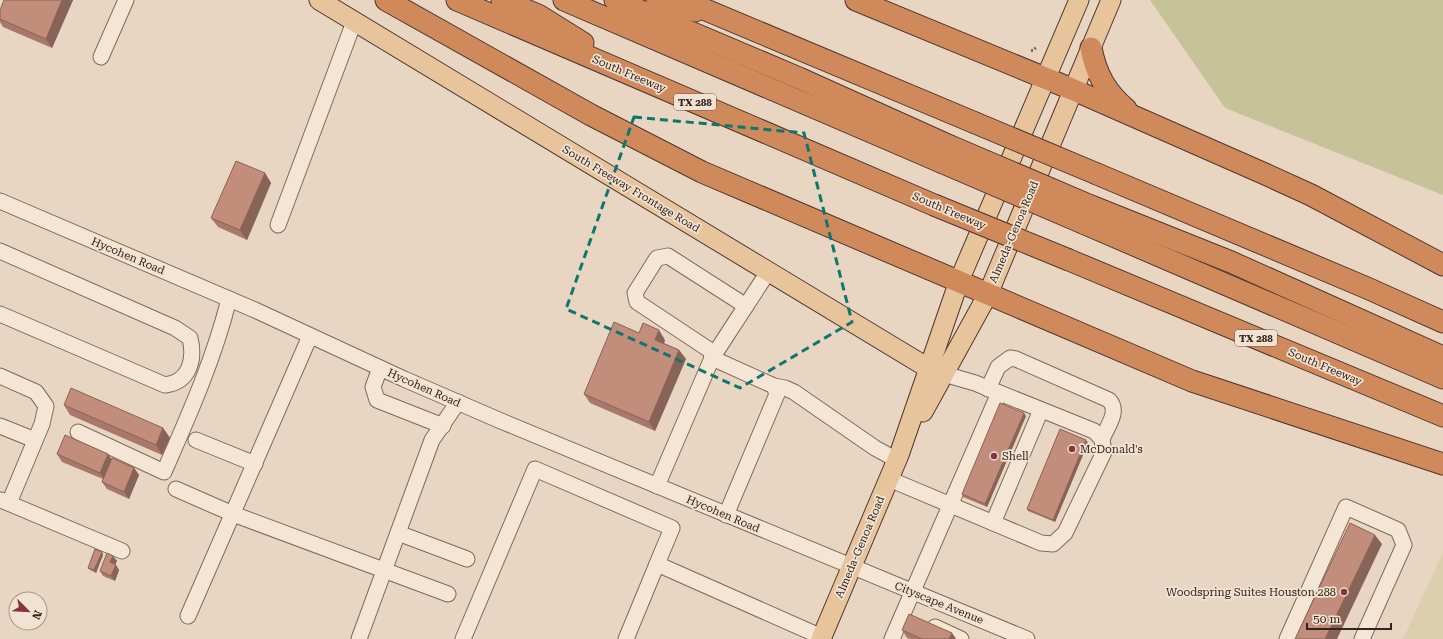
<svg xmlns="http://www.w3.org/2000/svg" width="1443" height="639" viewBox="0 0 1443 639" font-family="'Roboto Serif',serif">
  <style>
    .farmland { fill: #ddceb0 }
    .green { fill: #c5c397 }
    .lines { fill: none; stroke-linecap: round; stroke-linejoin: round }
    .minor-casing { stroke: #80695b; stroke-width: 17 }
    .major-casing { stroke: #4e382f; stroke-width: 21 }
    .highway-casing { stroke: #4e382f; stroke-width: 23 }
    .path { stroke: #80695b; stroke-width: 2; stroke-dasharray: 3 2; stroke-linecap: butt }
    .minor { stroke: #f4e5d4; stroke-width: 15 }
    .major { stroke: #e8c49d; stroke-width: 19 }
    .highway { stroke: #d0895b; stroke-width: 21 }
    .highway-bridge-casing { stroke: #4e382f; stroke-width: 23; stroke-linecap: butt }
    .highway-bridge { stroke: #d0895b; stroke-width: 21 }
    .wall { fill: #a8796b }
    .shaded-wall { fill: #886357 }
    .building { fill: #c38d7c; stroke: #886357 }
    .marked { fill: none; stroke: #0f766e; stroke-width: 3; stroke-dasharray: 8 5; stroke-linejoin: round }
    .poi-dot { fill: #893241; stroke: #f1e2d1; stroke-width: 1.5 }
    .labels { text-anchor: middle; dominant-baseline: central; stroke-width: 3.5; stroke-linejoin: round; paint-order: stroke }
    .shield { fill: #f1e2d1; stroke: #6b5d54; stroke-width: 1 }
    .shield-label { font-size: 10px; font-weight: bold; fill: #32241e }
    .street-label { font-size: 11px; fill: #32241e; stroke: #f1e2d1 }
    .poi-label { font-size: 11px; fill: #32241e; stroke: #f1e2d1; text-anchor: start }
  </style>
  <rect width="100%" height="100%" fill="#e8d6c2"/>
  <!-- farmland -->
  <path class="farmland" d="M 1443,552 L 1443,639 L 1403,639 Z"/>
  <!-- green -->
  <path class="green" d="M 1150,0 L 1443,0 L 1443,195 L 1225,108 Z"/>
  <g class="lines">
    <defs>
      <g id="minor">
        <path d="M 101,57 L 126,0"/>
        <path d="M 0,201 L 255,310 L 404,379 L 501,421 L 1027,639"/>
        <path d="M 278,225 L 354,22"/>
        <path d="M 0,251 L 175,328 L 190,338 C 195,359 190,382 165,385 L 0,314"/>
        <path d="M 380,368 L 373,387 L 377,400 L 443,426"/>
        <path d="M 0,376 L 36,392 L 46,406 L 42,424 L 9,503"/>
        <path d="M 774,386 L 785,388 L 794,392 L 875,448 L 897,460"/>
        <path d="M 988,389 L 998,367 L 1010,358 L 1016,359 L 1109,400 C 1120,411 1107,427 1102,439"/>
        <path d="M 0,426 L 35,440"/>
        <path d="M 78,432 L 164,472 C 189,415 214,359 229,299"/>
        <path d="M 196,440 L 255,464"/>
        <path d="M 889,479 L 1041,543 L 1053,544 L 1065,533 L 1104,452 L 1102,439 L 1094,431 L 975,383 L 944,374"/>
        <path d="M 657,486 L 712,358 L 768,272"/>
        <path d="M 176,489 L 233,514 L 448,594"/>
        <path d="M 1,500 L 122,551"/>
        <path d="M 726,515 L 777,394 L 774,386 L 712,358 L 711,351 L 637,302 L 635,293 L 657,258 L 668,256 L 746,306"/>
        <path d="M 993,523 L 1041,410"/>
        <path d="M 398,533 L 467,559"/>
        <path d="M 188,616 L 310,336"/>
        <path d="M 935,627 L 961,639"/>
        <path d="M 359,639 L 432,440 L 458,402"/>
        <path d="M 463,639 L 535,469 L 672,528 L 657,564 L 822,637"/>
        <path d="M 626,639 L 657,564"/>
        <path d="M 892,639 L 999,393"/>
        <path d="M 1287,639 L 1346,507 L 1398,530 L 1404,545 L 1362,639"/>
      </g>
      <g id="major">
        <path d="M 319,0 L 928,368 L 944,374"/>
        <path d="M 923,412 L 988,294 L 1111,0"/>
        <path d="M 821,639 L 899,455 L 959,281 L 1079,0"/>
      </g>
      <g id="highway">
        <path d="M 386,0 L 591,115 L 702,172 L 1192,381 L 1443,464"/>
        <path d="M 457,0 L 934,205"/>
        <path d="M 502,0 L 538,15 L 583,43"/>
        <path d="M 564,0 L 941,162"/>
        <path d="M 615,0 L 799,78 L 950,146"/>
        <path d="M 657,0 L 695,11"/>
        <path d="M 682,0 L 973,122"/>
        <path d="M 856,0 L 1074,90 L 1265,174 L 1311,195 L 1443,265"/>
        <path d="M 1091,48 C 1096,74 1106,92 1126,109"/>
        <path d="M 1097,174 L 1367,288 L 1443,322"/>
        <path d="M 1091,206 L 1231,262 L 1443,357"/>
        <path d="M 1083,223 L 1443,378"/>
        <path d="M 1069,260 L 1443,416"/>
      </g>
    </defs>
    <!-- minor casing -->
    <use href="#minor" class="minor-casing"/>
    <!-- major casing -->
    <use href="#major" class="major-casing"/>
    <!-- highway casing -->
    <use href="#highway" class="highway-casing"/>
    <!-- path -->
    <path class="path" d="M 1032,52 L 1032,49 L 1035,48 L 1037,51"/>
    <!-- minor -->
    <use href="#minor" class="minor"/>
    <!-- major -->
    <use href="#major" class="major"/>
    <!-- highway -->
    <use href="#highway" class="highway"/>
    <defs>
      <g id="highway-bridge">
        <path d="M 973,122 L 1097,174"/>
        <path d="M 950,146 L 1091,206"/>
        <path d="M 941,162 L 1083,223"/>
        <path d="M 934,205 L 1069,260"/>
      </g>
    </defs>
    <!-- highway-bridge casing -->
    <use href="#highway-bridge" class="highway-bridge-casing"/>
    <!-- highway-bridge -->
    <use href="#highway-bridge" class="highway-bridge"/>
  </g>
  <!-- wall -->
  <g class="wall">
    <path d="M 73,0 L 52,48 L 3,27 L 0,22 L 0,10 Z"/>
    <path d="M 265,173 L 271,183 L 247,240 L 218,227 L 211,218 Z"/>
    <path d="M 665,340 L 664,343 L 679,350 L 686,359 L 655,431 L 590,403 L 584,394 Z"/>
    <path d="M 64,405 L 163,428 L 170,438 L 162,455 L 70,415 Z"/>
    <path d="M 1026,416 L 987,507 L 963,497 L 962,494 Z"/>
    <path d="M 1088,443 L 1055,522 L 1028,511 L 1027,509 Z"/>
    <path d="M 57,454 L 112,459 L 134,468 L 139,475 L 129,499 L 107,489 L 102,482 L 103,479 L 62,462 Z"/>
    <path d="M 102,552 L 103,555 L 96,573 L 90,570 L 88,568 Z"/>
    <path d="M 113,556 L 117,561 L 115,564 L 119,570 L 115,581 L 103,576 L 100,571 Z"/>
    <path d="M 902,630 L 952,633 L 956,639 L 910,639 L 907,638 Z"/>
  </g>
  <!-- shaded-wall -->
  <g class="shaded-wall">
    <path d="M 62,0 L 73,0 L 52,48 L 46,39 Z"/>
    <path d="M 265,173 L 271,183 L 247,240 L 240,230 Z"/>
    <path d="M 659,330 L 665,340 L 662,349 L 655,340 Z"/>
    <path d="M 679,350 L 686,359 L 655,431 L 649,422 Z"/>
    <path d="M 1024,413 L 1026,416 L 987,507 L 985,504 Z"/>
    <path d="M 163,428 L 170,438 L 162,455 L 156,445 Z"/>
    <path d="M 1086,440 L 1088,443 L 1055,522 L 1053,520 Z"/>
    <path d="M 108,454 L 113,461 L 105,480 L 100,473 Z"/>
    <path d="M 134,468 L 139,475 L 129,499 L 124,492 Z"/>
    <path d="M 1375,535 L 1382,544 L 1337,639 L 1325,639 Z"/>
    <path d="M 102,552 L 103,555 L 96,573 L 94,570 Z"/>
    <path d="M 113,556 L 117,561 L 114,567 L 110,562 Z"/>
    <path d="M 116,565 L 119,570 L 115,581 L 111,576 Z"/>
    <path d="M 952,633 L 956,639 L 949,639 Z"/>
  </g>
  <!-- building -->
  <g class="building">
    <path d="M 4,0 L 62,0 L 46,39 L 0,19 L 0,10 Z"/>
    <path d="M 236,161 L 265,173 L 240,230 L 211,218 Z"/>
    <path d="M 614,322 L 639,333 L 643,323 L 659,330 L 655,340 L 679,350 L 649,422 L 584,394 Z"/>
    <path d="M 71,388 L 163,428 L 156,445 L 64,405 Z"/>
    <path d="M 1000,403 L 1024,413 L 985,504 L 962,494 Z"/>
    <path d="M 1060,429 L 1086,440 L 1053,520 L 1027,509 Z"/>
    <path d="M 65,435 L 108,454 L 100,473 L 57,454 Z"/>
    <path d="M 112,458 L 134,468 L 124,492 L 102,482 Z"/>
    <path d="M 1350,523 L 1375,535 L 1325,639 L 1295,639 Z"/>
    <path d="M 95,549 L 102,552 L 94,570 L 88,568 Z"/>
    <path d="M 107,553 L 113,556 L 110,562 L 116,565 L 111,576 L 100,571 Z"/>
    <path d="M 909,614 L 952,633 L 949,639 L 922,639 L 902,630 Z"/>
  </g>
  <!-- marked area -->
  <path class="marked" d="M 634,117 L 804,133 L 852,322 L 740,388 L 566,309 Z"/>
  <!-- markers -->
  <g class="poi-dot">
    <circle cx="1072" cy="449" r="4"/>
    <circle cx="994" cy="456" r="4"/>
    <circle cx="1344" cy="592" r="4"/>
  </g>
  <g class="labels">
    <!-- shield labels -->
    <g class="shield">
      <rect x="674" y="94" width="42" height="16" rx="3"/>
      <rect x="1235" y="330" width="42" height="16" rx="3"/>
    </g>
    <g class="shield-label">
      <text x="695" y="102">TX 288</text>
      <text x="1256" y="338">TX 288</text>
    </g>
    <!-- street labels -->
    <g class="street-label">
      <text transform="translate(629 74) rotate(23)">South Freeway</text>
      <text transform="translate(631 189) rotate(31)">South Freeway Frontage Road</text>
      <text transform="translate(949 211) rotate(23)">South Freeway</text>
      <text transform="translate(1014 232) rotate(-67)">Almeda-Genoa Road</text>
      <text transform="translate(128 256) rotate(23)">Hycohen Road</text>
      <text transform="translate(1325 367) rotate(23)">South Freeway</text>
      <text transform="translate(424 388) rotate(24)">Hycohen Road</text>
      <text transform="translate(723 514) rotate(23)">Hycohen Road</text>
      <text transform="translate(860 547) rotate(-67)">Almeda-Genoa Road</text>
      <text transform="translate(939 603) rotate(22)">Cityscape Avenue</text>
    </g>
    <!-- poi labels -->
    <g class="poi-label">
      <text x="1080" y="449">McDonald's</text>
      <text x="1002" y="456">Shell</text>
      <text x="1336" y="592" text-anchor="end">Woodspring Suites Houston 288</text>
    </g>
  </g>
  <!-- north arrow -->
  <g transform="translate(28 611) rotate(114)"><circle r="19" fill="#f1e2d1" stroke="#a59689"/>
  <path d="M0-3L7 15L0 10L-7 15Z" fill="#893241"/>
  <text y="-6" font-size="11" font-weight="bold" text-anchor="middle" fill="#32241e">N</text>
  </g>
  <!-- scale -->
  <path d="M1307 623v6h84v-6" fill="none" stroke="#32241e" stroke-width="2"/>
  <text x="1313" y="623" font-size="12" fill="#32241e" stroke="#f1e2d1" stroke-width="3" paint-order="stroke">50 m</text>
</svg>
